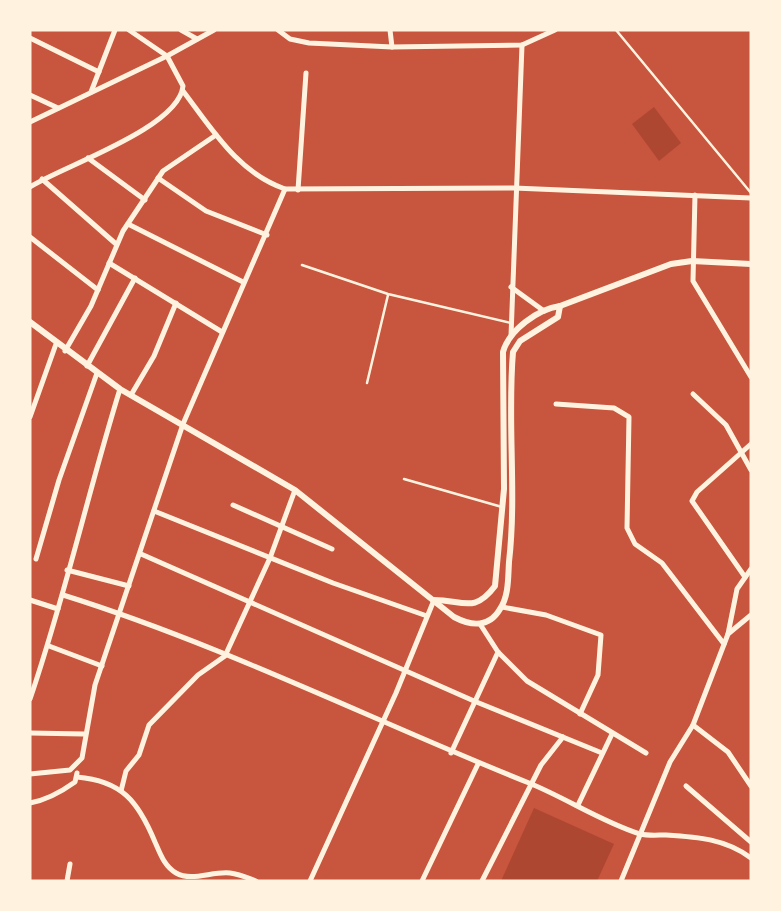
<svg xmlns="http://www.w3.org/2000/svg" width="781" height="911" viewBox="0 0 781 911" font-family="Commissioner,sans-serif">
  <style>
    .green { fill: #ae4732 }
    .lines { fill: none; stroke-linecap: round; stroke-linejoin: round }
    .service { stroke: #fff3e0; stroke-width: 2.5 }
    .minor { stroke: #fff3e0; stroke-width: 5 }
    .tertiary { stroke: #fff3e0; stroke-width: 6 }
  </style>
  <rect width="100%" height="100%" fill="#c8553d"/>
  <!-- green -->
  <g class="green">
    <path d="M 654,107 L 681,143 L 659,161 L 632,124 Z"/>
    <path d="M 534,808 L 614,844 L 597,881 L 501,881 Z"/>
  </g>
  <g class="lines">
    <!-- service -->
    <g class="service">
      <path d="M 616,30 L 751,193"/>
      <path d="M 302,265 L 388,294 L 511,323"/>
      <path d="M 367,383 L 388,295"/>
      <path d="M 404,479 L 502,507"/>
    </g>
    <!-- minor -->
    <g class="minor">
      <path d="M 181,30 L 197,39"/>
      <path d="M 278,30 L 290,39 L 309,43 L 392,47 L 522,45 L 555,30"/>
      <path d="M 390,30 L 392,47"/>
      <path d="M 30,38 L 99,72"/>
      <path d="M 183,91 C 212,129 238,173 285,189 L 514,188 L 751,198"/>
      <path d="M 91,92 L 115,30"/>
      <path d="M 30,95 L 58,108"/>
      <path d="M 30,122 L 167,56 L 214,30"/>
      <path d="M 88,158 L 145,200"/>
      <path d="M 158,178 L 206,211 L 267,235"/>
      <path d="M 42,179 L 116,244"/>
      <path d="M 30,187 C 63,166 179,128 183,86 L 167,56 L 129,30"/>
      <path d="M 298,190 L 306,73"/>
      <path d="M 695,195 L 693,281 L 751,377"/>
      <path d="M 128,224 L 243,282"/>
      <path d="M 30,237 L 98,290"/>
      <path d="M 109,263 L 222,332"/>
      <path d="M 511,287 L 544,311"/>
      <path d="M 511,336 L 522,45"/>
      <path d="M 65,351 L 91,306 L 123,231 L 163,171 L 216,135"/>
      <path d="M 87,366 L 135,278"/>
      <path d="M 693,394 L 726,425 L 751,470"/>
      <path d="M 131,395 L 154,356 L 176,303"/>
      <path d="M 556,404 L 614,408 L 629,417 L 627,528 L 635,544 L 662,563 L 724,644"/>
      <path d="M 30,417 L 56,344"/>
      <path d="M 233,505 L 332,549"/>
      <path d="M 154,511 L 333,583 L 427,616"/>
      <path d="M 141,554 L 474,701 L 602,753"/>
      <path d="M 36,559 L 59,480 L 97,373"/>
      <path d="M 67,570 L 129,586"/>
      <path d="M 745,577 L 692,501 L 697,492 L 751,444"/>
      <path d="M 63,595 C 223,645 374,721 529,783 C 566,798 602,822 640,834 C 648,836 658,835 666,835 C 698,837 726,839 751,858"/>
      <path d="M 30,600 L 58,609"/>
      <path d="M 502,607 L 546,615 L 601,635 L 598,675 L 580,714"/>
      <path d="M 480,624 L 498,652 L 527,681 L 646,753"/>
      <path d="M 728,634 L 737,589 L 751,569"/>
      <path d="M 49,646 L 102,666"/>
      <path d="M 30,699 C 65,597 88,492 120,389"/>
      <path d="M 693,725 L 728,752 L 751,786"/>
      <path d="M 30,733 L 84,734"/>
      <path d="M 451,753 L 498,652"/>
      <path d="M 30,774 L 70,770 L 82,758 L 95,685 L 183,424 L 285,189"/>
      <path d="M 77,777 C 122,781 138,801 155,842 C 160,853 164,866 176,873 C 192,882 212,871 230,873 C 239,874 248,878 256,881"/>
      <path d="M 686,786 L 751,842"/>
      <path d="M 121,791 L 126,771 L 139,755 L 149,725 L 198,675 L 225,656 L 270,558 L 295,490"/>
      <path d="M 30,803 C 47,800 61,792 75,782 L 77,773"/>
      <path d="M 578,805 L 612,734"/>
      <path d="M 67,881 L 70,864"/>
      <path d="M 310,881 L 396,693 L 434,600"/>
      <path d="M 422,881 L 478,764"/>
      <path d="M 482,881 L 541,765 L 563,737"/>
      <path d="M 621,881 L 670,762 L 693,725 L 728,634 L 751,615"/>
    </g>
    <!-- tertiary -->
    <g class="tertiary">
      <path d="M 30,322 L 120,389 L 295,490 L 454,617 C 471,626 489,628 500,609 C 509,596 508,577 509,562 C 517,492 507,422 513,352 L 520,341 L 558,317 L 560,306"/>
      <path d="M 434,600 C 463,600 474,614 495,586 L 504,489 L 503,352 C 509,330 538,309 560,306 L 671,264 L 692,261 L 751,264"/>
    </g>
  </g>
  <!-- border -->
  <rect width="781" height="911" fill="none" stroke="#fff3e0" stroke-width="63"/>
</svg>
